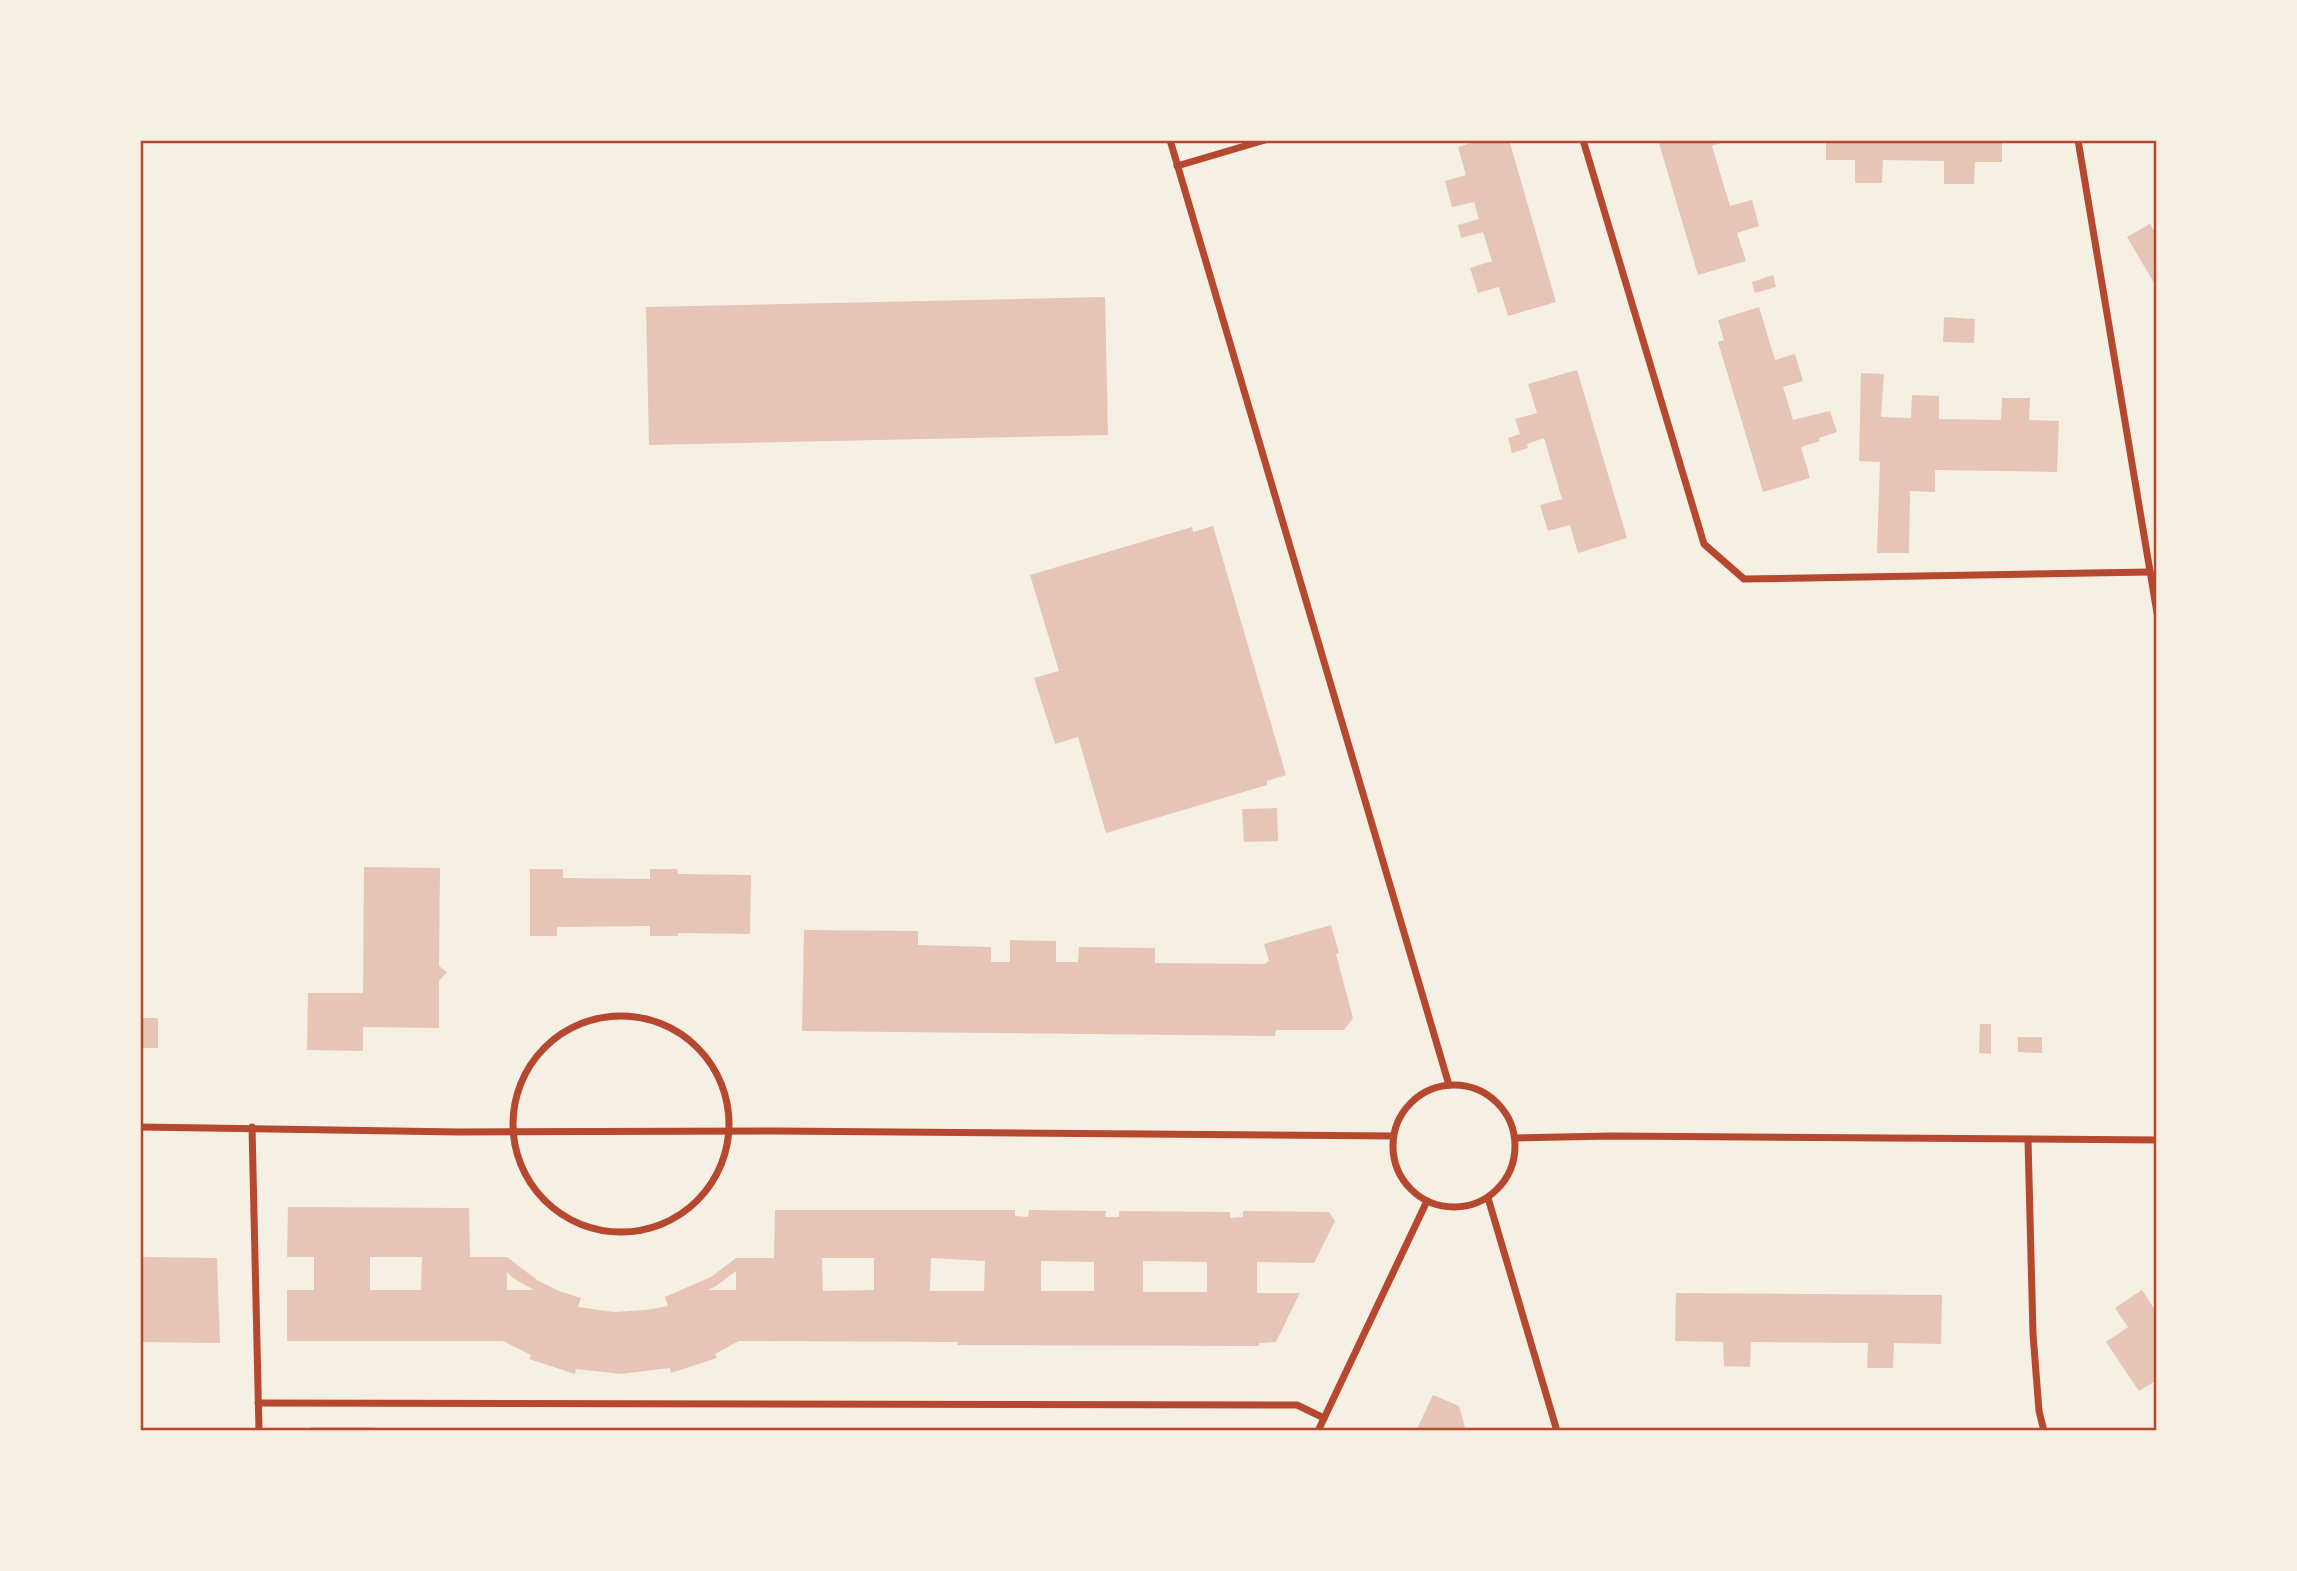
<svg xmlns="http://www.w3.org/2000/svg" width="2297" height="1571" viewBox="0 0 2297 1571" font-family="Commissioner,sans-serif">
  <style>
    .building { fill: #e6c5b7; fill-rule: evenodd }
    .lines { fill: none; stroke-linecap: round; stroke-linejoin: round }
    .minor { stroke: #b5482f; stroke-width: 7 }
    .neatline { fill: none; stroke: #b5482f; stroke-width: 2.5 }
  </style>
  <rect width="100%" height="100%" fill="#f6efe4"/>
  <!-- building -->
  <g class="building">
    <path d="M 1481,140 L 1509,140 L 1556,302 L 1508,316 L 1499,287 L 1478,293 L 1470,268 L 1492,261 L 1483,232 L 1461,238 L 1458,225 L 1479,219 L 1474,202 L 1452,207 L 1445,181 L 1466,175 L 1458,147 Z"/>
    <path d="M 1658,140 L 1729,140 L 1712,146 L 1730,206 L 1752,200 L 1759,226 L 1737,233 L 1746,261 L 1698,275 Z"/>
    <path d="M 1826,140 L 2002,140 L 2002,162 L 1975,162 L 1974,184 L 1944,184 L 1944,161 L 1883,160 L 1882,183 L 1855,183 L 1855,160 L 1826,160 Z"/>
    <path d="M 2150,224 L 2157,236 L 2157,288 L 2127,237 Z"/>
    <path d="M 1773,275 L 1776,287 L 1755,293 L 1752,282 Z"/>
    <path d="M 1105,297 L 1108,435 L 649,445 L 646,307 Z"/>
    <path d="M 1759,307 L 1775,360 L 1795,354 L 1803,381 L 1783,387 L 1793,420 L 1830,411 L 1837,432 L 1819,438 L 1820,441 L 1801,447 L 1810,478 L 1763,492 L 1718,342 L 1724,340 L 1718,320 Z"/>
    <path d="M 1944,317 L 1975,319 L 1974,343 L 1943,342 Z"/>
    <path d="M 1577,370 L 1627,538 L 1578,553 L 1570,525 L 1548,531 L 1540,505 L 1562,499 L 1544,438 L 1527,444 L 1528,448 L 1512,453 L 1508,438 L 1520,434 L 1515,419 L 1537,413 L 1528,384 Z"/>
    <path d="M 1861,373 L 1884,374 L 1881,417 L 1911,418 L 1912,395 L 1939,396 L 1939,419 L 2001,420 L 2002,398 L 2030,398 L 2029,420 L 2059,421 L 2057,472 L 1935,470 L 1935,492 L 1910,491 L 1909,553 L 1877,553 L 1880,462 L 1859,461 Z"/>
    <path d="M 1213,526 L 1286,775 L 1267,781 L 1267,785 L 1106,833 L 1078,737 L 1055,744 L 1034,678 L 1059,671 L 1030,575 L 1192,527 L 1193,532 Z"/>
    <path d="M 1277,808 L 1278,841 L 1244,842 L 1242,809 Z"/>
    <path d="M 364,867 L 440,868 L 439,966 L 447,972 L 439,981 L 439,1028 L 363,1027 L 363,1051 L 307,1050 L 308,993 L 363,993 Z"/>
    <path d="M 530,869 L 563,869 L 563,878 L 650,879 L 650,869 L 677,869 L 678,874 L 751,875 L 750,934 L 678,933 L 678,936 L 650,936 L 650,926 L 557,927 L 557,936 L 530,936 Z"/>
    <path d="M 1331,925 L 1339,953 L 1336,954 L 1353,1018 L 1344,1030 L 1276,1030 L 1275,1036 L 802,1031 L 804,930 L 918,931 L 918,945 L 991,947 L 991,962 L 1010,962 L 1010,940 L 1056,941 L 1056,962 L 1078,962 L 1079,947 L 1155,948 L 1155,963 L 1264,964 L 1269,961 L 1264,944 Z"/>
    <rect x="140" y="1018" width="18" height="30"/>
    <path d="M 1980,1024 L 1991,1024 L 1991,1054 L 1979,1053 Z"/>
    <path d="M 2018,1037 L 2042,1037 L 2042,1053 L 2018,1052 Z"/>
    <path d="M 288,1207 L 469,1208 L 470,1257 L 507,1257 L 537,1280 L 559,1291 L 581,1298 L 578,1307 L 614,1312 L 646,1310 L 668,1306 L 665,1297 L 711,1277 L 736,1258 L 774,1258 L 775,1210 L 1015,1210 L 1015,1216 L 1028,1217 L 1029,1210 L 1106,1211 L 1105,1217 L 1119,1217 L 1119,1211 L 1230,1212 L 1230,1218 L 1243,1217 L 1243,1211 L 1329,1212 L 1335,1221 L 1314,1263 L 1257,1262 L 1257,1293 L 1300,1293 L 1276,1342 L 1259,1343 L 1259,1346 L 957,1345 L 958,1342 L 739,1341 L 715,1354 L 717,1358 L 671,1373 L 670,1368 L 621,1374 L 576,1369 L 575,1374 L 529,1359 L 531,1355 L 503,1341 L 287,1341 L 287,1290 L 314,1290 L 314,1257 L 287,1257 ZM 370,1257 L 422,1257 L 421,1290 L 370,1290 ZM 822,1258 L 874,1258 L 874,1290 L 823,1291 ZM 931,1258 L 985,1261 L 984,1291 L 930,1291 ZM 1041,1261 L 1094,1262 L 1094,1291 L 1041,1291 ZM 1143,1261 L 1207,1262 L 1207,1292 L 1143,1292 ZM 736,1271 L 736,1290 L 708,1290 L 716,1286 ZM 507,1272 L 513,1278 L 534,1290 L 507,1290 Z"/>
    <path d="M 140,1257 L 217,1258 L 220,1343 L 140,1342 Z"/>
    <path d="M 2142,1290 L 2157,1313 L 2157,1380 L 2139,1391 L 2106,1342 L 2128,1327 L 2115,1308 Z"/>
    <path d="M 1676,1293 L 1942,1295 L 1941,1344 L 1894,1343 L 1893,1368 L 1867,1368 L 1868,1343 L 1751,1342 L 1750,1367 L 1724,1366 L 1723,1342 L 1675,1341 Z"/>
    <path d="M 1433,1395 L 1459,1406 L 1466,1431 L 1416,1431 Z"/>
    <rect x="310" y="1427" width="65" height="4"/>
  </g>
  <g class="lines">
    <!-- minor -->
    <g class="minor">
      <path d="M 1170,140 L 1449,1085"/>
      <path d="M 1583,140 L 1704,544 L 1744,579 L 2150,572"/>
      <path d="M 2078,140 L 2157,613"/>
      <path d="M 1177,166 L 1265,140"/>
      <circle cx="621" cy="1124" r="108"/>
      <circle cx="1454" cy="1146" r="61"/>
      <path d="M 140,1127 L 459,1132 L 777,1131 L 1393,1136"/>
      <path d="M 252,1127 L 259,1431"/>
      <path d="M 1515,1138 L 1612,1136 L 2157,1140"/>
      <path d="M 2028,1140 L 2033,1334 L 2039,1411 L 2044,1431"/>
      <path d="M 1488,1198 L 1557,1431"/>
      <path d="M 258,1403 L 1297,1405 L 1324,1418"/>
      <path d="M 1318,1431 L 1427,1201"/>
    </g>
  </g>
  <!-- border -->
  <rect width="2297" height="1571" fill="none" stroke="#f6efe4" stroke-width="284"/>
  <rect x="142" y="142" width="2013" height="1287" class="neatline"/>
</svg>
